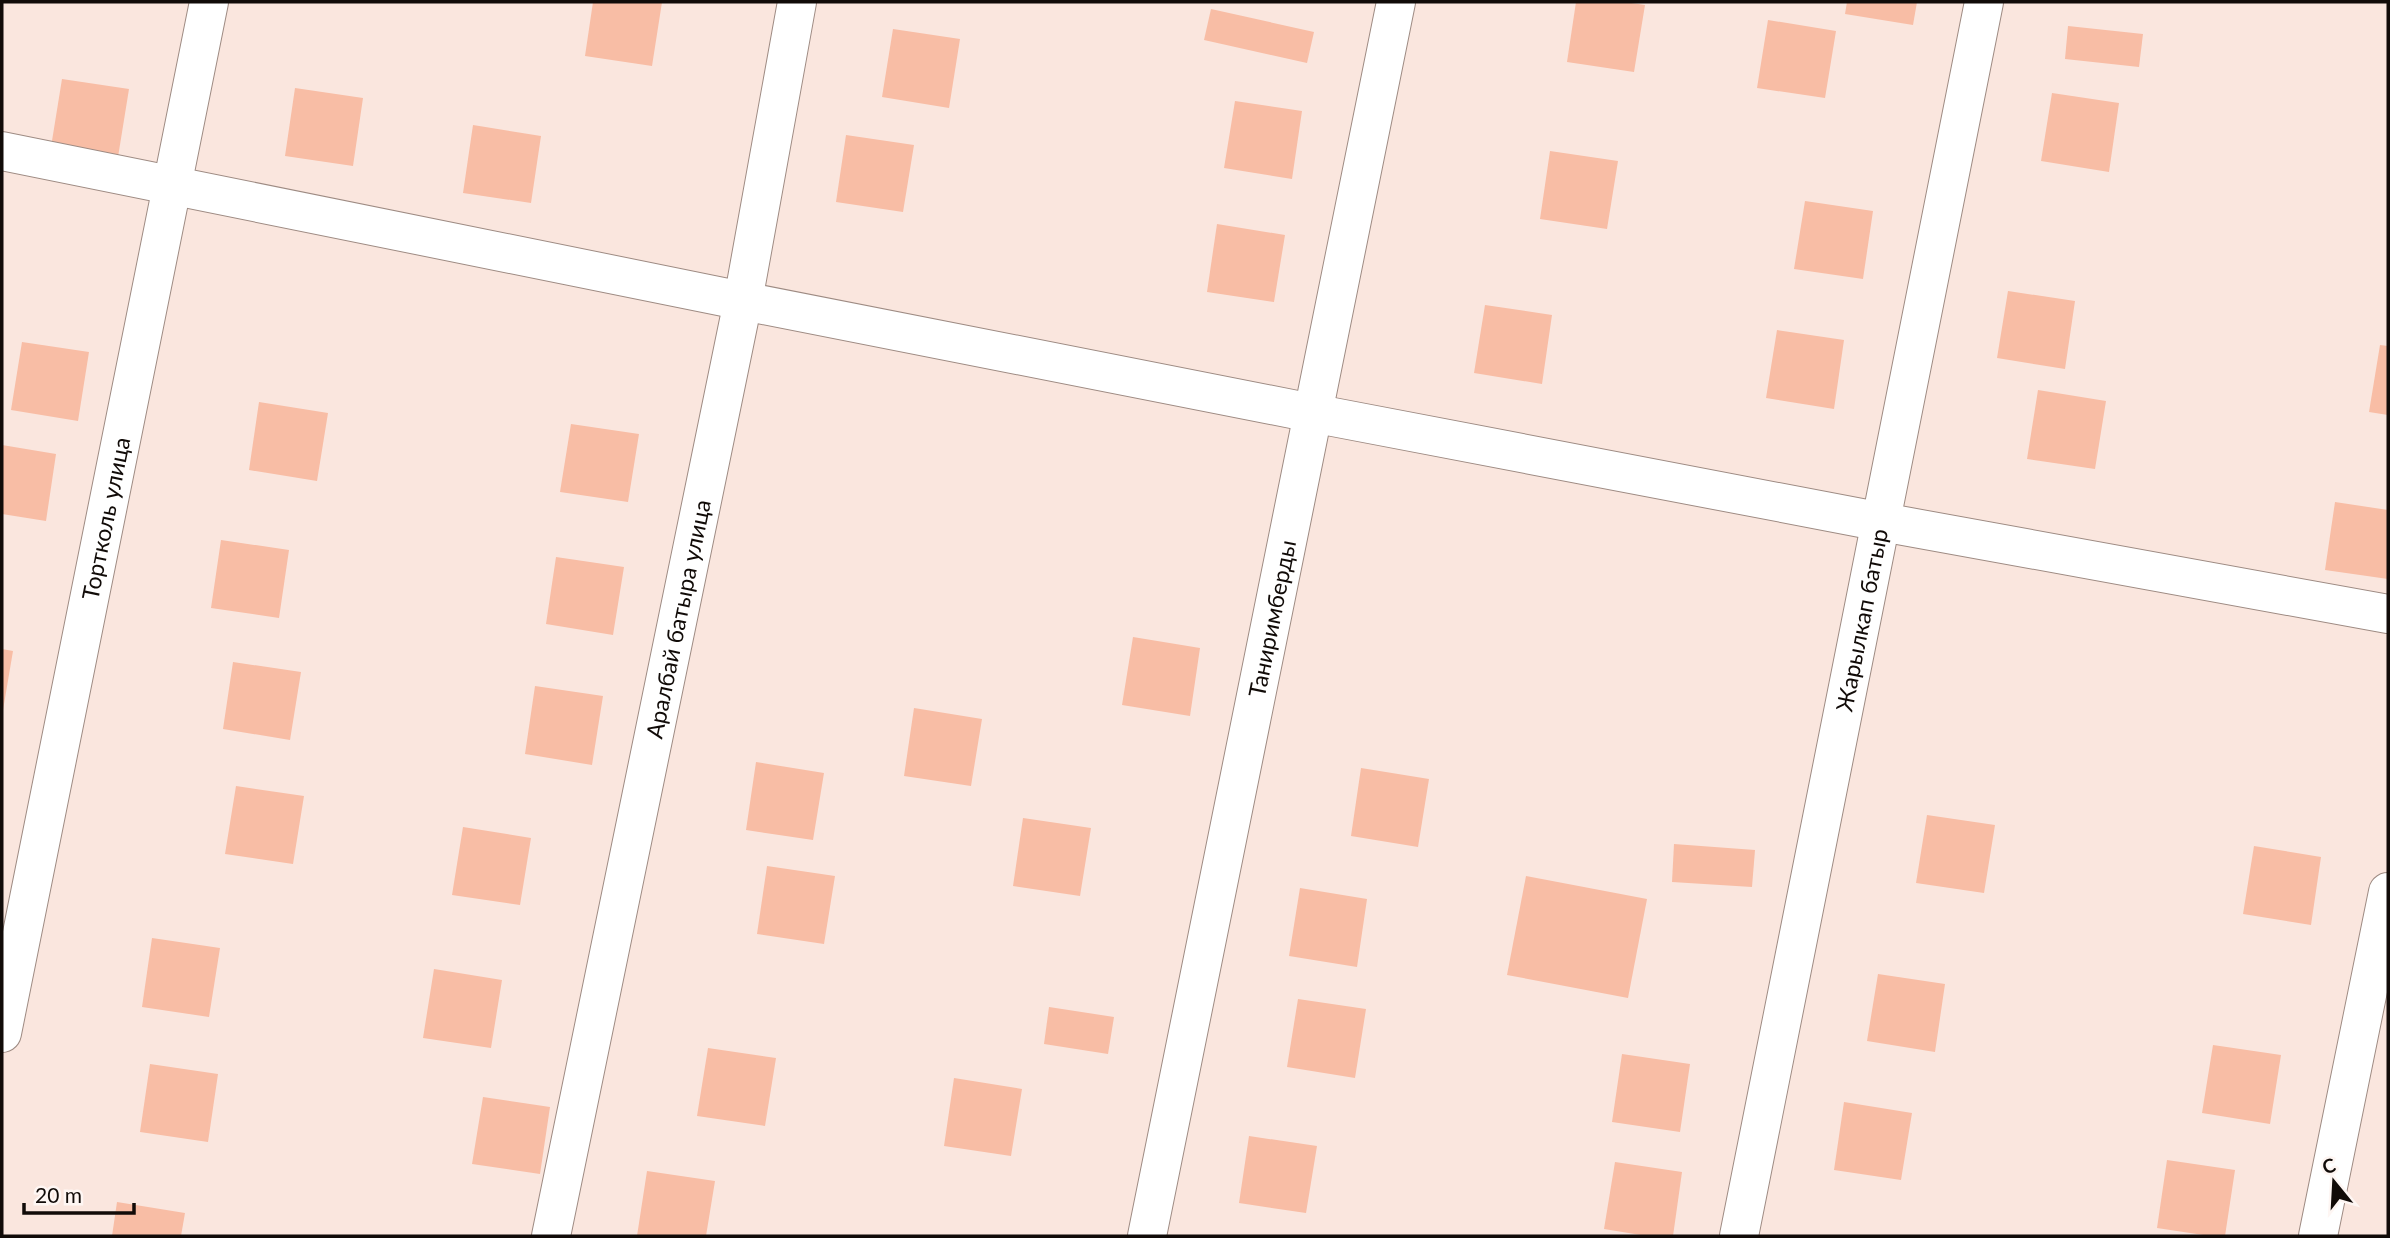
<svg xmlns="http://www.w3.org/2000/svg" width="2390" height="1238" viewBox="0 0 2390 1238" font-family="Lato,sans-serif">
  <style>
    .building { fill: #f8bda5 }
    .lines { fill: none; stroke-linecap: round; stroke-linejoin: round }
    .minor-casing { stroke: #9e8b83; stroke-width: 40 }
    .minor { stroke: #fff; stroke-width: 38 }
    .labels { text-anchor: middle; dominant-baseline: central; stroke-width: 6; stroke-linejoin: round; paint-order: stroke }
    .street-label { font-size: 23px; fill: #110b08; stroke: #fef6f3 }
  </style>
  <rect width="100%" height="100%" fill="#fae6de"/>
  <!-- building -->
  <g class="building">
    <path d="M 593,2 L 662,2 L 652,66 L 585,56 Z"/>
    <path d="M 1576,2 L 1625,2 L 1645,5 L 1634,72 L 1567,62 Z"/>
    <path d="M 1847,2 L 1917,2 L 1913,25 L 1845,14 Z"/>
    <path d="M 1211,9 L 1314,32 L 1307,63 L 1204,40 Z"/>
    <path d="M 1768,20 L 1836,31 L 1825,98 L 1757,88 Z"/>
    <path d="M 2068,26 L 2143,34 L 2139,67 L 2065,59 Z"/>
    <path d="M 893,29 L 960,39 L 949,108 L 882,97 Z"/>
    <path d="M 62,79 L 129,89 L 118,157 L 51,147 Z"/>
    <path d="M 295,88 L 363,98 L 353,166 L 285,156 Z"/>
    <path d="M 2052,93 L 2119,103 L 2109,172 L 2041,161 Z"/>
    <path d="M 1235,101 L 1302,111 L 1292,179 L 1224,168 Z"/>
    <path d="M 473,125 L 541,136 L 531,203 L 463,193 Z"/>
    <path d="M 846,135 L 914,145 L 903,212 L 836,202 Z"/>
    <path d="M 1550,151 L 1618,161 L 1607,229 L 1540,219 Z"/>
    <path d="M 1805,201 L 1873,211 L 1863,279 L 1794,269 Z"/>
    <path d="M 1217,224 L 1285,235 L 1274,302 L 1207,292 Z"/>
    <path d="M 2008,291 L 2075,301 L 2065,369 L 1997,358 Z"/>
    <path d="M 1485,305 L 1552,315 L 1542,384 L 1474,373 Z"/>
    <path d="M 1777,330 L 1844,340 L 1834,409 L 1766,398 Z"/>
    <path d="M 22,342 L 89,352 L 78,421 L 11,410 Z"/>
    <path d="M 2380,345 L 2388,346 L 2388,415 L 2369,412 Z"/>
    <path d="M 2038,390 L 2106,401 L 2095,469 L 2027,459 Z"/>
    <path d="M 259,402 L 328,413 L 317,481 L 249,470 Z"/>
    <path d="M 571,424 L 639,434 L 628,502 L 560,492 Z"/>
    <path d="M 2,445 L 56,454 L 46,521 L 2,514 Z"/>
    <path d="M 2335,502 L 2388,510 L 2388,579 L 2325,570 Z"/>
    <path d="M 221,540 L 289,550 L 279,618 L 211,608 Z"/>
    <path d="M 556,557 L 624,567 L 613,635 L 546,624 Z"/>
    <path d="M 1133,637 L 1200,648 L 1190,716 L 1122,705 Z"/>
    <path d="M 2,649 L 13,651 L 3,710 L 2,709 Z"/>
    <path d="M 233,662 L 301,672 L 290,740 L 223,729 Z"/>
    <path d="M 535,686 L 603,696 L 592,765 L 525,754 Z"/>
    <path d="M 914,708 L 982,719 L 971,786 L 904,776 Z"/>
    <path d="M 756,762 L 824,773 L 813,840 L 746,830 Z"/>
    <path d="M 1361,768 L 1429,779 L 1418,847 L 1351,836 Z"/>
    <path d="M 236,786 L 304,796 L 293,864 L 225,854 Z"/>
    <path d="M 1927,815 L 1995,825 L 1984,893 L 1916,883 Z"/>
    <path d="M 1023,818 L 1091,828 L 1080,896 L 1013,886 Z"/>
    <path d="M 463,827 L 531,838 L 520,905 L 452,895 Z"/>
    <path d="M 1674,844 L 1755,850 L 1752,887 L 1672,882 Z"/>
    <path d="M 2254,846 L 2321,857 L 2311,925 L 2243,914 Z"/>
    <path d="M 767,866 L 835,876 L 824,944 L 757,934 Z"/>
    <path d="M 1526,876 L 1647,899 L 1628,998 L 1507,975 Z"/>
    <path d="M 1300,888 L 1367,899 L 1357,967 L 1289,956 Z"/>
    <path d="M 152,938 L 220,948 L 209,1017 L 142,1007 Z"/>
    <path d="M 434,969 L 502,980 L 491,1048 L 423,1038 Z"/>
    <path d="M 1878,974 L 1945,984 L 1935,1052 L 1867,1041 Z"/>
    <path d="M 1298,999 L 1366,1009 L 1355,1078 L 1287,1067 Z"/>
    <path d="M 1049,1007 L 1114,1017 L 1108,1054 L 1044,1044 Z"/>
    <path d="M 2213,1045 L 2281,1055 L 2270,1124 L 2202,1113 Z"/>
    <path d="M 708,1048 L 776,1058 L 765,1126 L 697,1116 Z"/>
    <path d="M 1622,1054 L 1690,1064 L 1680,1132 L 1612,1122 Z"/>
    <path d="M 150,1064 L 218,1074 L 208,1142 L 140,1132 Z"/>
    <path d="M 954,1078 L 1022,1089 L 1011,1156 L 944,1146 Z"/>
    <path d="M 483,1097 L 550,1107 L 540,1174 L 472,1164 Z"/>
    <path d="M 1844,1102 L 1912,1113 L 1901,1180 L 1834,1170 Z"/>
    <path d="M 1249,1136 L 1317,1146 L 1306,1213 L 1239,1203 Z"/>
    <path d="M 2167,1160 L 2235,1170 L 2225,1236 L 2210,1236 L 2157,1228 Z"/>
    <path d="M 1615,1162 L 1682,1172 L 1673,1236 L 1647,1236 L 1604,1229 Z"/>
    <path d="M 647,1171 L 715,1181 L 706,1236 L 637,1236 Z"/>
    <path d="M 117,1202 L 185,1213 L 181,1236 L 112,1236 Z"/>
  </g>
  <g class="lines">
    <defs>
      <g id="minor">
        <path d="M 2,151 L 743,301 L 1312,413 L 1882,522 L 2388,614"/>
        <path id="s1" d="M 2,1033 L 209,2"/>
        <path id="s2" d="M 551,1236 L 743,301 L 797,2"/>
        <path id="s3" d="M 1147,1236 L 1396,2"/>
        <path id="s4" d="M 1739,1236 L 1984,2"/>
        <path d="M 2318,1236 L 2388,892"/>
      </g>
    </defs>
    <!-- minor casing -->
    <use href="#minor" class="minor-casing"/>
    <!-- minor -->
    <use href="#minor" class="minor"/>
  </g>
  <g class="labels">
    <!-- street labels -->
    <g class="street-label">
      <text stroke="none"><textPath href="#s1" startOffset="525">Тортколь улица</textPath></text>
      <text stroke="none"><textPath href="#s3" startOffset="630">Таниримберды</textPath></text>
      <text stroke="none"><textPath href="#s4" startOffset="628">Жарылкап батыр</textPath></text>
      <text stroke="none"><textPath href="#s2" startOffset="630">Аралбай батыра улица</textPath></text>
    </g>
  </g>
  <!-- border -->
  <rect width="2390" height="1238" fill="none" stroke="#110b08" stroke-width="7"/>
  <!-- north arrow -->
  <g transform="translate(2334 1182) rotate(342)" stroke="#fef6f3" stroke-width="5" paint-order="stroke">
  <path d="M0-5L12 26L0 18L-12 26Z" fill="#110b08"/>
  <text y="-10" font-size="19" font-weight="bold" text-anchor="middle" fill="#110b08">С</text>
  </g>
  <!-- scale -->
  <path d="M24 1203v10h110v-10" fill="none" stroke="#110b08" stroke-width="3.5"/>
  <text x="35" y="1203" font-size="21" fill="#110b08" stroke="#fef6f3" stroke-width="5" paint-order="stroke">20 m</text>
</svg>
